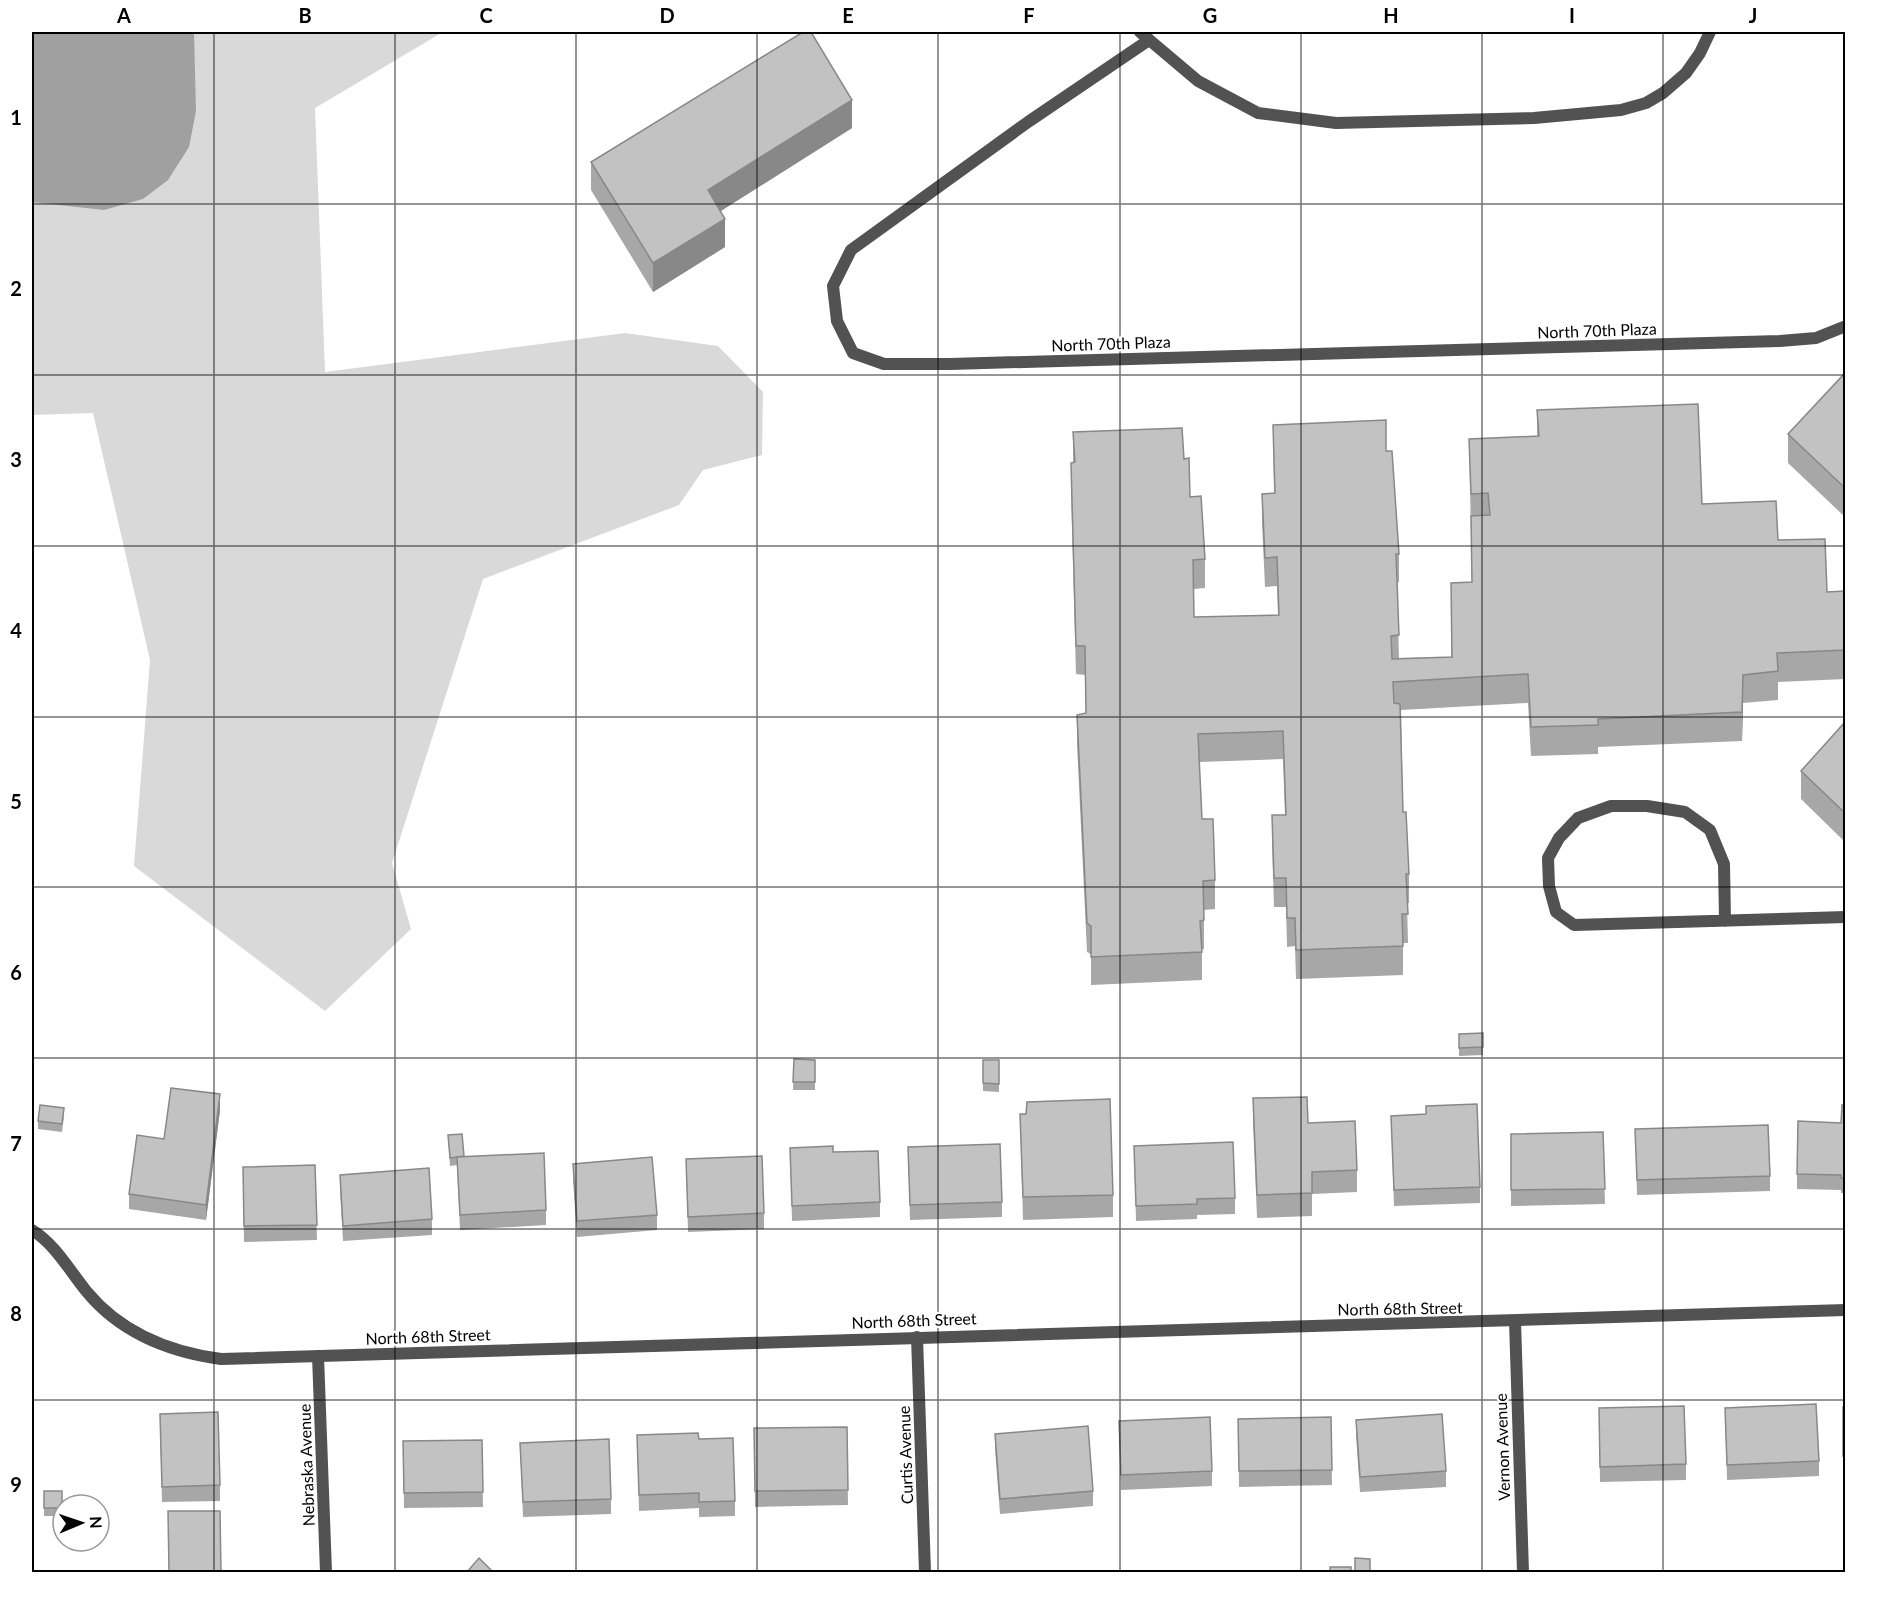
<svg xmlns="http://www.w3.org/2000/svg" width="1877" height="1604" viewBox="0 0 1877 1604" font-family="Lato,sans-serif">
  <style>
    .green { fill: #d9d9d9 }
    .water { fill: #a0a0a0 }
    .lines { fill: none; stroke-linecap: round; stroke-linejoin: round }
    .service { stroke: #525252; stroke-width: 12 }
    .minor { stroke: #525252; stroke-width: 12 }
    .wall { fill: #a7a7a7 }
    .shaded-wall { fill: #888 }
    .building { fill: #c2c2c2; stroke: #888; stroke-width: 1.5 }
    .grid { fill: none; stroke: #000; stroke-width: 1.5; stroke-opacity: 0.55 }
    .labels { text-anchor: middle; dominant-baseline: central; stroke-width: 4.5; stroke-linejoin: round; paint-order: stroke }
    .street-label { font-size: 16px; fill: #000; stroke: #fff }
    .neatline { fill: none; stroke: #000; stroke-width: 2 }
    .grid-label { font-size: 20px; text-anchor: middle; font-weight: bold; fill: #000 }
  </style>
  <rect width="100%" height="100%" fill="#fff"/>
  <!-- green -->
  <path class="green" d="M 32,32 L 443,32 L 315,108 L 325,372 L 625,333 L 718,346 L 763,392 L 762,455 L 703,470 L 679,505 L 483,579 L 392,863 L 411,929 L 325,1011 L 134,866 L 150,660 L 93,413 L 32,415 Z"/>
  <!-- water -->
  <path class="water" d="M 32,32 L 194,32 L 196,111 L 189,147 L 168,180 L 143,199 L 104,210 L 32,202 Z"/>
  <g class="lines">
    <!-- service -->
    <path class="service" d="M 1725,921 L 1724,864 L 1710,830 L 1685,812 L 1647,806 L 1611,806 L 1578,818 L 1559,838 L 1548,858 L 1549,886 L 1556,912 L 1574,925 L 1846,917"/>
    <!-- minor -->
    <g class="minor">
      <path d="M 1140,32 L 1198,81 L 1258,113 L 1336,123 L 1534,118 L 1621,110 L 1646,103 L 1663,93 L 1686,73 L 1700,53 L 1710,32"/>
      <path d="M 1149,40 L 1028,122 L 851,250 L 833,286 L 837,321 L 853,353 L 884,364 L 950,364 L 1780,341 L 1816,338 L 1846,326"/>
      <path d="M 32,1230 C 56,1245 69,1270 87,1292 C 121,1333 169,1352 221,1359 L 1846,1310"/>
      <path d="M 1515,1321 L 1523,1572"/>
      <path d="M 917,1337 L 925,1572"/>
      <path d="M 318,1356 L 326,1572"/>
    </g>
  </g>
  <!-- wall -->
  <g class="wall">
    <path d="M 852,128 L 721,211 L 725,247 L 653,292 L 591,190 L 591,162 Z"/>
    <path d="M 1845,373 L 1845,517 L 1788,463 L 1788,434 Z"/>
    <path d="M 1537,410 L 1702,504 L 1778,540 L 1827,592 L 1845,591 L 1845,679 L 1778,682 L 1778,700 L 1743,703 L 1742,741 L 1598,747 L 1598,754 L 1531,756 L 1528,703 L 1401,710 L 1403,812 L 1409,874 L 1409,903 L 1407,903 L 1408,943 L 1403,943 L 1403,975 L 1296,979 L 1295,946 L 1287,947 L 1286,907 L 1274,907 L 1272,844 L 1272,815 L 1285,815 L 1283,759 L 1199,762 L 1202,819 L 1215,880 L 1215,909 L 1204,910 L 1204,949 L 1202,949 L 1202,980 L 1091,985 L 1091,954 L 1087,952 L 1077,744 L 1077,715 L 1086,714 L 1085,675 L 1076,674 L 1071,491 L 1071,463 L 1073,462 L 1073,432 L 1184,459 L 1190,497 L 1205,559 L 1205,588 L 1194,589 L 1194,617 L 1278,615 L 1277,586 L 1265,587 L 1262,523 L 1262,494 L 1274,493 L 1273,425 L 1386,451 L 1399,554 L 1399,582 L 1397,583 L 1399,658 L 1451,657 L 1451,583 L 1472,582 L 1469,439 L 1537,437 Z"/>
    <path d="M 1845,722 L 1845,842 L 1801,799 L 1801,771 Z"/>
    <path d="M 1483,1033 L 1483,1055 L 1459,1056 L 1459,1034 Z"/>
    <path d="M 794,1059 L 815,1060 L 815,1090 L 793,1090 Z"/>
    <path d="M 983,1060 L 999,1060 L 999,1092 L 983,1091 Z"/>
    <path d="M 1253,1098 L 1308,1123 L 1357,1170 L 1357,1192 L 1312,1194 L 1312,1216 L 1257,1218 L 1253,1121 Z"/>
    <path d="M 1845,1105 L 1845,1193 L 1841,1193 L 1841,1190 L 1797,1189 L 1797,1174 L 1841,1123 Z"/>
    <path d="M 220,1110 L 206,1220 L 129,1209 L 129,1194 L 164,1139 Z"/>
    <path d="M 1020,1114 L 1113,1195 L 1113,1217 L 1023,1220 Z"/>
    <path d="M 64,1116 L 62,1132 L 38,1129 L 38,1121 Z"/>
    <path d="M 1391,1116 L 1480,1187 L 1480,1203 L 1394,1206 Z"/>
    <path d="M 1635,1129 L 1770,1176 L 1770,1191 L 1637,1195 Z"/>
    <path d="M 1603,1132 L 1605,1204 L 1511,1206 L 1511,1134 Z"/>
    <path d="M 448,1135 L 464,1157 L 546,1210 L 546,1225 L 460,1230 L 457,1165 L 450,1166 Z"/>
    <path d="M 1134,1146 L 1235,1198 L 1235,1214 L 1197,1215 L 1197,1219 L 1136,1221 Z"/>
    <path d="M 908,1147 L 1002,1202 L 1002,1217 L 910,1220 Z"/>
    <path d="M 790,1148 L 833,1152 L 880,1202 L 880,1217 L 792,1221 Z"/>
    <path d="M 686,1159 L 764,1213 L 764,1229 L 688,1232 Z"/>
    <path d="M 573,1164 L 657,1215 L 657,1230 L 577,1237 L 573,1179 Z"/>
    <path d="M 315,1165 L 317,1240 L 244,1242 L 243,1167 Z"/>
    <path d="M 340,1175 L 432,1219 L 432,1235 L 343,1241 L 340,1190 Z"/>
    <rect x="1843" y="1407" width="2" height="64"/>
    <path d="M 1599,1408 L 1686,1464 L 1686,1480 L 1600,1482 Z"/>
    <path d="M 1725,1408 L 1819,1461 L 1819,1476 L 1727,1480 Z"/>
    <path d="M 1331,1417 L 1332,1485 L 1239,1487 L 1238,1419 Z"/>
    <path d="M 1356,1420 L 1446,1471 L 1446,1487 L 1360,1492 L 1356,1435 Z"/>
    <path d="M 1119,1421 L 1212,1471 L 1212,1486 L 1121,1490 Z"/>
    <path d="M 847,1427 L 848,1505 L 755,1507 L 754,1428 Z"/>
    <path d="M 160,1429 L 220,1485 L 220,1501 L 162,1502 Z"/>
    <path d="M 995,1434 L 1093,1491 L 1093,1506 L 1000,1514 L 995,1449 Z"/>
    <path d="M 637,1435 L 699,1439 L 735,1501 L 735,1516 L 699,1517 L 699,1508 L 639,1511 Z"/>
    <path d="M 482,1440 L 483,1507 L 404,1508 L 403,1441 Z"/>
    <path d="M 520,1443 L 611,1499 L 611,1514 L 523,1517 Z"/>
    <rect x="44" y="1491" width="18" height="25"/>
  </g>
  <!-- shaded-wall -->
  <g class="shaded-wall">
    <path d="M 852,100 L 852,128 L 708,219 L 708,190 Z"/>
    <path d="M 725,219 L 725,247 L 653,292 L 653,263 Z"/>
    <path d="M 1743,675 L 1743,703 L 1742,741 L 1742,712 Z"/>
    <path d="M 220,1094 L 220,1110 L 206,1220 L 206,1205 Z"/>
  </g>
  <!-- building -->
  <g class="building">
    <path d="M 803,32 L 811,32 L 852,100 L 708,190 L 725,219 L 653,263 L 591,162 Z"/>
    <path d="M 1845,373 L 1845,488 L 1788,434 Z"/>
    <path d="M 1698,404 L 1702,504 L 1776,501 L 1778,540 L 1825,539 L 1827,592 L 1845,591 L 1845,650 L 1777,653 L 1778,671 L 1743,675 L 1742,712 L 1598,719 L 1598,725 L 1531,727 L 1528,674 L 1393,682 L 1394,703 L 1400,704 L 1403,812 L 1406,812 L 1409,874 L 1406,874 L 1408,914 L 1402,914 L 1403,946 L 1296,950 L 1295,918 L 1287,918 L 1286,878 L 1274,878 L 1272,815 L 1286,815 L 1283,731 L 1198,734 L 1202,819 L 1213,819 L 1215,880 L 1203,881 L 1204,920 L 1200,921 L 1202,952 L 1091,957 L 1091,926 L 1087,923 L 1077,715 L 1086,713 L 1085,646 L 1076,646 L 1071,463 L 1075,462 L 1073,432 L 1182,428 L 1184,459 L 1189,458 L 1190,497 L 1201,496 L 1205,559 L 1193,560 L 1194,617 L 1279,615 L 1277,557 L 1265,558 L 1262,494 L 1275,493 L 1273,425 L 1386,420 L 1386,451 L 1392,451 L 1399,554 L 1396,554 L 1399,635 L 1391,636 L 1392,659 L 1452,657 L 1451,583 L 1472,582 L 1471,516 L 1490,515 L 1488,493 L 1471,494 L 1469,439 L 1539,436 L 1537,410 Z"/>
    <path d="M 1845,722 L 1845,813 L 1801,771 Z"/>
    <path d="M 1483,1033 L 1483,1047 L 1459,1048 L 1459,1034 Z"/>
    <path d="M 794,1059 L 815,1060 L 815,1082 L 793,1082 Z"/>
    <path d="M 983,1060 L 999,1060 L 999,1084 L 983,1083 Z"/>
    <path d="M 171,1088 L 220,1094 L 206,1205 L 129,1194 L 137,1135 L 164,1139 Z"/>
    <path d="M 1307,1097 L 1308,1123 L 1355,1121 L 1357,1170 L 1312,1172 L 1312,1193 L 1257,1195 L 1253,1098 Z"/>
    <path d="M 1110,1099 L 1113,1195 L 1023,1197 L 1020,1114 L 1026,1114 L 1027,1102 Z"/>
    <path d="M 1477,1104 L 1480,1187 L 1394,1190 L 1391,1116 L 1426,1114 L 1426,1106 Z"/>
    <path d="M 40,1105 L 64,1108 L 62,1124 L 38,1121 Z"/>
    <path d="M 1842,1105 L 1845,1105 L 1845,1178 L 1841,1178 L 1841,1175 L 1797,1174 L 1798,1121 L 1841,1123 Z"/>
    <path d="M 1768,1125 L 1770,1176 L 1637,1180 L 1635,1129 Z"/>
    <path d="M 1603,1132 L 1605,1189 L 1511,1190 L 1511,1134 Z"/>
    <path d="M 462,1134 L 464,1156 L 450,1158 L 448,1135 Z"/>
    <path d="M 1233,1142 L 1235,1198 L 1197,1199 L 1197,1204 L 1136,1206 L 1134,1146 Z"/>
    <path d="M 1000,1144 L 1002,1202 L 910,1205 L 908,1147 Z"/>
    <path d="M 833,1146 L 833,1152 L 878,1151 L 880,1202 L 792,1206 L 790,1148 Z"/>
    <path d="M 544,1153 L 546,1210 L 460,1215 L 457,1157 Z"/>
    <path d="M 762,1156 L 764,1213 L 688,1217 L 686,1159 Z"/>
    <path d="M 652,1157 L 657,1215 L 577,1221 L 573,1164 Z"/>
    <path d="M 315,1165 L 317,1225 L 244,1226 L 243,1167 Z"/>
    <path d="M 429,1168 L 432,1219 L 343,1226 L 340,1175 Z"/>
    <path d="M 1816,1404 L 1819,1461 L 1727,1465 L 1725,1408 Z"/>
    <path d="M 1684,1406 L 1686,1464 L 1600,1467 L 1599,1408 Z"/>
    <rect x="1843" y="1407" width="2" height="49"/>
    <path d="M 218,1412 L 220,1485 L 162,1487 L 160,1414 Z"/>
    <path d="M 1442,1414 L 1446,1471 L 1360,1477 L 1356,1420 Z"/>
    <path d="M 1210,1417 L 1212,1471 L 1121,1475 L 1119,1421 Z"/>
    <path d="M 1331,1417 L 1332,1470 L 1239,1471 L 1238,1419 Z"/>
    <path d="M 1088,1426 L 1093,1491 L 1000,1499 L 995,1434 Z"/>
    <path d="M 847,1427 L 848,1490 L 755,1491 L 754,1428 Z"/>
    <path d="M 698,1433 L 699,1439 L 733,1438 L 735,1501 L 699,1502 L 699,1493 L 639,1495 L 637,1435 Z"/>
    <path d="M 609,1439 L 611,1499 L 523,1502 L 520,1443 Z"/>
    <path d="M 482,1440 L 483,1492 L 404,1493 L 403,1441 Z"/>
    <rect x="44" y="1491" width="18" height="17"/>
    <path d="M 168,1511 L 220,1511 L 221,1572 L 169,1572 Z"/>
    <path d="M 479,1558 L 491,1570 L 489,1572 L 467,1572 Z"/>
    <path d="M 1355,1558 L 1370,1559 L 1370,1572 L 1355,1572 Z"/>
    <rect x="1330" y="1567" width="21" height="5"/>
  </g>
  <!-- grid -->
  <path class="grid" d="M 214,32 L 214,1572M 395,32 L 395,1572M 576,32 L 576,1572M 757,32 L 757,1572M 938,32 L 938,1572M 1120,32 L 1120,1572M 1301,32 L 1301,1572M 1482,32 L 1482,1572M 1663,32 L 1663,1572M 32,204 L 1846,204M 32,375 L 1846,375M 32,546 L 1846,546M 32,717 L 1846,717M 32,887 L 1846,887M 32,1058 L 1846,1058M 32,1229 L 1846,1229M 32,1400 L 1846,1400"/>
  <g class="labels">
    <!-- street labels -->
    <g class="street-label">
      <text transform="translate(1597 330) rotate(-2)">North 70th Plaza</text>
      <text transform="translate(1111 343) rotate(-2)">North 70th Plaza</text>
      <text transform="translate(1400 1308) rotate(-1)">North 68th Street</text>
      <text transform="translate(914 1320) rotate(-2)">North 68th Street</text>
      <text transform="translate(428 1336) rotate(-2)">North 68th Street</text>
      <text transform="translate(1502 1447) rotate(-92)">Vernon Avenue</text>
      <text transform="translate(905 1455) rotate(-92)">Curtis Avenue</text>
      <text transform="translate(306 1465) rotate(-92)">Nebraska Avenue</text>
    </g>
  </g>
  <!-- border -->
  <rect width="1877" height="1604" fill="none" stroke="#ffffff" stroke-width="66"/>
  <!-- north arrow -->
  <g transform="translate(81 1523) rotate(88)"><circle r="28" fill="#ffffff" stroke="#999999" stroke-width="1.5"/>
  <path d="M0-4.5L10 22L0 15L-10 22Z" fill="#000000"/>
  <text y="-9" font-size="16" font-weight="bold" text-anchor="middle" fill="#000000">N</text>
  </g>
  <rect x="33" y="33" width="1811" height="1538" class="neatline"/>
  <g class="grid-label">
    <text x="124" y="23">A</text>
    <text x="305" y="23">B</text>
    <text x="486" y="23">C</text>
    <text x="667" y="23">D</text>
    <text x="848" y="23">E</text>
    <text x="1029" y="23">F</text>
    <text x="1210" y="23">G</text>
    <text x="1391" y="23">H</text>
    <text x="1572" y="23">I</text>
    <text x="1753" y="23">J</text>
    <text x="16" y="125">1</text>
    <text x="16" y="296">2</text>
    <text x="16" y="467">3</text>
    <text x="16" y="638">4</text>
    <text x="16" y="809">5</text>
    <text x="16" y="980">6</text>
    <text x="16" y="1151">7</text>
    <text x="16" y="1321">8</text>
    <text x="16" y="1492">9</text>
  </g>
</svg>
